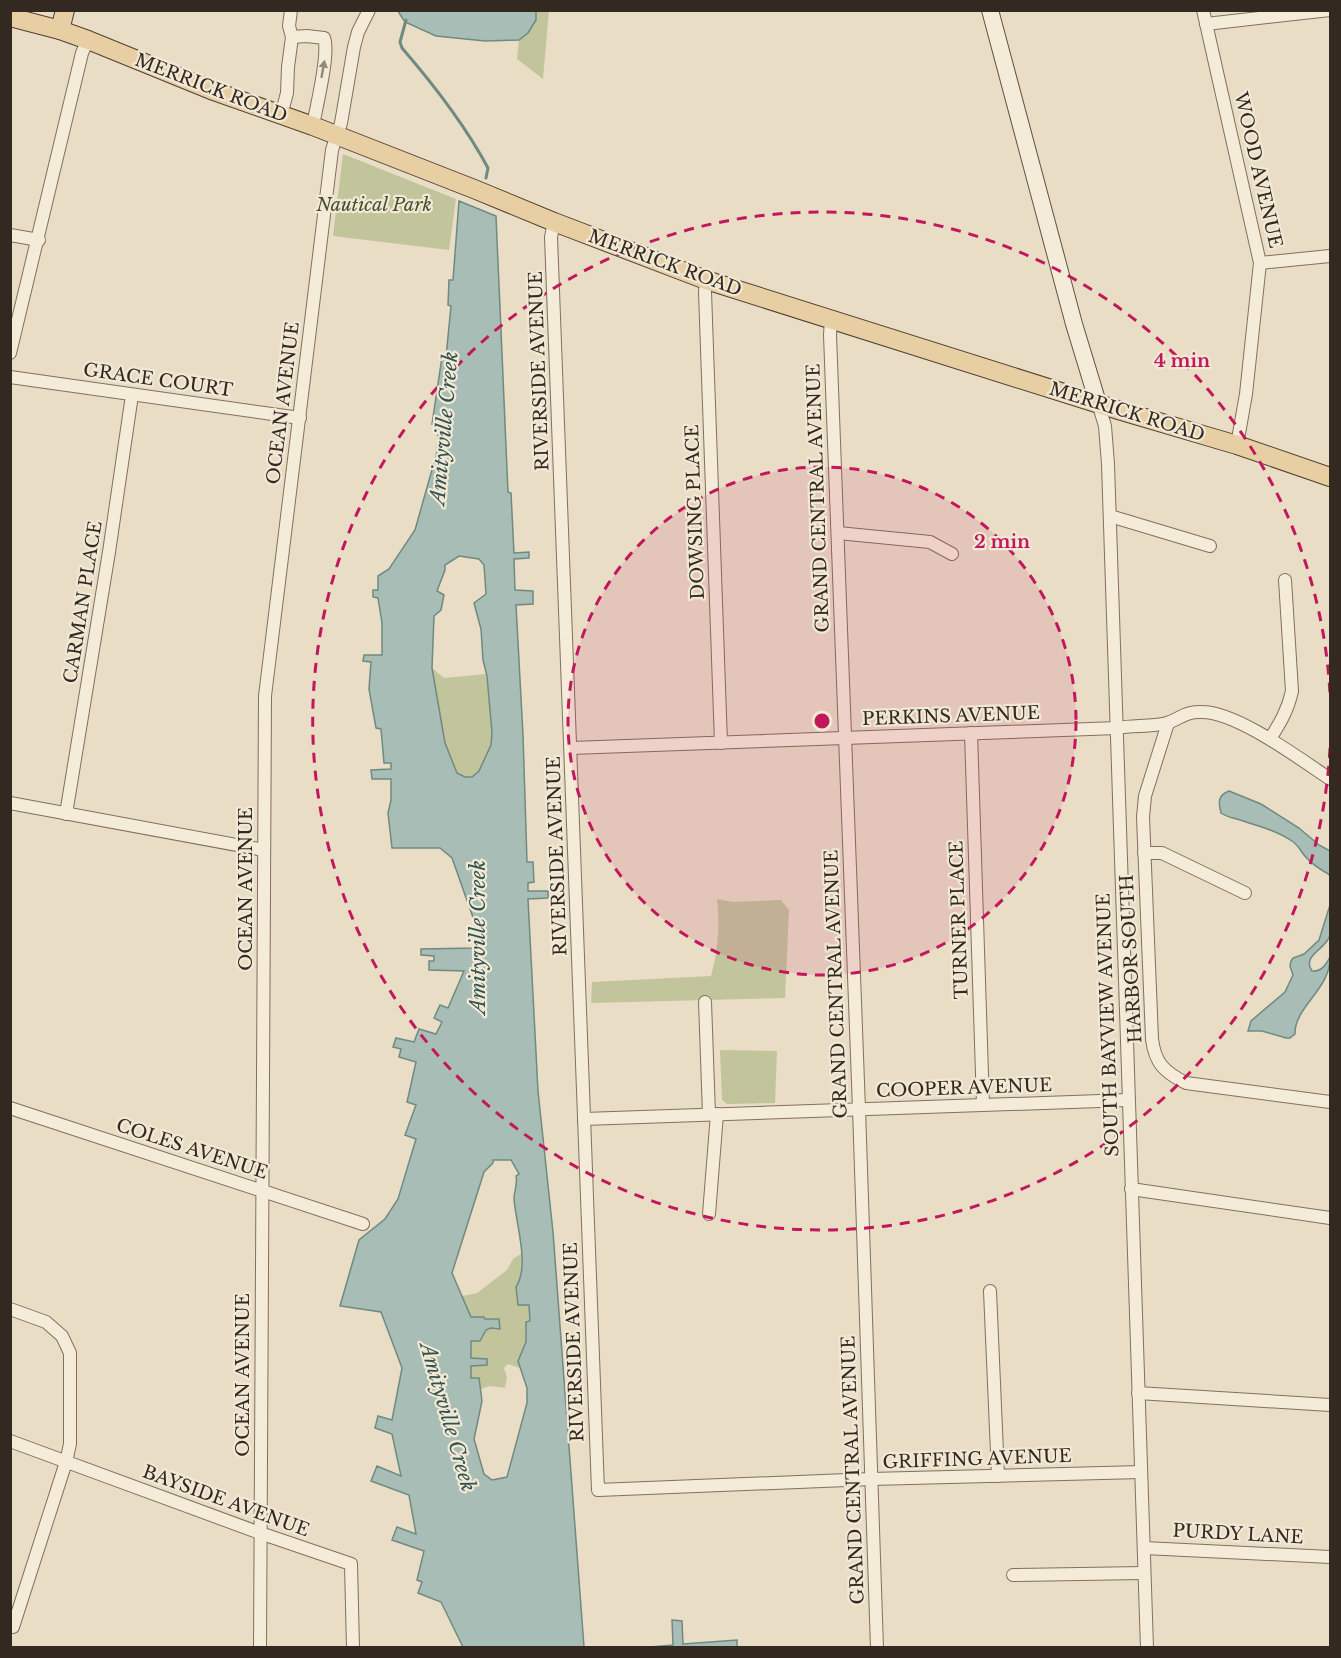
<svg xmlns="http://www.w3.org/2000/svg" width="1341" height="1658" viewBox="0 0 1341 1658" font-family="'Libre Baskerville',serif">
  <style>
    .green { fill: #c2c59c }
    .water { fill: #a7bdb5; stroke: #6f8a82; stroke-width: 1.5; fill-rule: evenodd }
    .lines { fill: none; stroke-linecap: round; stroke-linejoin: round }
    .stream { stroke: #6f8a82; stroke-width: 3 }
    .minor-casing { stroke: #82705e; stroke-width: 14 }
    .secondary-casing { stroke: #645141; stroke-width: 18 }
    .primary-casing { stroke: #503f32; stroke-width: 20 }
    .minor { stroke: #f4ebd9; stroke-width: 12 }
    .secondary { stroke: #f4ebd9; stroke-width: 16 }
    .primary { stroke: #e7cfa3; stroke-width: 18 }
    .oneway { fill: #948a7c }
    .ring { fill: none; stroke: #c2185b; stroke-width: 3; stroke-dasharray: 10 8 }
    .labels { text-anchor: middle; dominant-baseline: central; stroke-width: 4.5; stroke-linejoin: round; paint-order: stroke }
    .street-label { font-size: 18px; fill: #342920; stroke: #f1e8d5 }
    .park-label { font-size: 18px; font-style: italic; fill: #464e29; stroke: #f1e8d5 }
    .water-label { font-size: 20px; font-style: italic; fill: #31524e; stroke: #f1e8d5 }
    .centre { fill: #c2185b; stroke: #f1e8d5; stroke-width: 3 }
    .ring-label { font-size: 18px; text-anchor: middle; font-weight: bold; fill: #c2185b; stroke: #f1e8d5; stroke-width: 4.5; stroke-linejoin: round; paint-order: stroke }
  </style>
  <rect width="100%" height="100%" fill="#e9ddc6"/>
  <!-- green -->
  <g class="green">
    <path d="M 536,11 L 549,11 L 543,79 L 517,59 L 519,40 C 530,31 536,26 536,11 Z"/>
    <path d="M 343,154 L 456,199 L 449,250 L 333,236 Z"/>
    <path d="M 432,668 L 444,678 L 486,674 C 489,690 494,730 491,744 C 488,756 481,769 473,777 L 465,777 L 457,773 L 445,743 Z"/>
    <path d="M 717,899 L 733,902 L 781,900 L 789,910 L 785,998 L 591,1003 L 592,982 L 711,976 C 718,952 720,924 717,899 Z"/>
    <path d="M 720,1050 L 777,1051 L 775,1103 L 727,1104 L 722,1100 Z"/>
    <path d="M 522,1253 L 520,1279 L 516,1287 L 529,1305 L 530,1321 L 526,1322 L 526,1342 L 518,1360 L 520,1368 L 508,1364 L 504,1368 L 507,1377 L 505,1388 L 490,1386 L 481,1389 L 479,1378 L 471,1378 L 471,1366 L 487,1365 L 471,1358 L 471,1341 C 482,1333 486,1328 500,1328 L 500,1319 L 471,1317 L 462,1296 L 477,1293 L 507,1270 L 513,1259 Z"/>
  </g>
  <!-- water -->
  <g class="water">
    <path d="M 399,11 L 536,11 L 536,20 L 528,33 L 519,40 L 485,41 L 436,36 L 405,22 L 399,13 Z"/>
    <path d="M 459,201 L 496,216 L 508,492 L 511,493 L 514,553 L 529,552 L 529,558 L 514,559 L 515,590 L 533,591 L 533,604 L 516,605 L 523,735 L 527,862 L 533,862 L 534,882 L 528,883 L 528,891 L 548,891 L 548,898 L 528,899 L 538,1091 L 553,1232 L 584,1647 L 463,1647 L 441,1602 L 418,1593 L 422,1582 L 417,1580 L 424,1551 L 392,1540 L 397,1527 L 416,1534 L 409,1495 L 371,1481 L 377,1466 L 401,1476 L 392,1434 L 375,1428 L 378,1416 L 392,1420 L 402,1368 L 381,1312 L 340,1306 L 359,1240 L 385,1219 L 398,1199 L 416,1139 L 405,1135 L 416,1105 L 407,1102 L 416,1062 L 399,1057 L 401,1049 L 393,1047 L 396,1038 L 414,1042 L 419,1029 L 436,1034 L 442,1022 L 434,1018 L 440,1005 L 448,1008 L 464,971 L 429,970 L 429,961 L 434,961 L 434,956 L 421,955 L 421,949 L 476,948 L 475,923 L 452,858 L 440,848 L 392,848 L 388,813 L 391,800 L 391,779 L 372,779 L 371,770 L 391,769 L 391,763 L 384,763 L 381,729 L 376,728 L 369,689 L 371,662 L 363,661 L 364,655 L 382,655 L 382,623 L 378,598 L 373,597 L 373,590 L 378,590 L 378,576 L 389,569 L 415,530 L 437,452 L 439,425 L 432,424 L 442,357 L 446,357 L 451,306 L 448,305 L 449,280 L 453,280 ZM 459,556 L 479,559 L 484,565 L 486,594 L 474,603 L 481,629 L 483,660 L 487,676 L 492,733 L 491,745 L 479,771 L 472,777 L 465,777 L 457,773 L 445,743 L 432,668 L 434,616 L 441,610 L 444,595 L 437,591 L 445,570 L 445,565 ZM 493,1160 L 511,1160 L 519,1174 L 516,1176 C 518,1184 514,1191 514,1199 C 516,1225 530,1265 516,1287 L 518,1305 L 529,1305 L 530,1321 L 526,1322 L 526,1342 L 518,1361 L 527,1388 L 527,1403 L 507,1477 L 492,1480 L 484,1474 L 474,1439 L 482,1401 L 479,1378 L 471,1378 L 471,1366 L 487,1365 L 487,1359 L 471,1358 L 471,1341 L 480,1341 L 486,1330 L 491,1328 L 500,1329 L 499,1319 L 485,1319 L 484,1317 L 471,1317 L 452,1273 L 484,1172 L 493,1163 Z"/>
    <path d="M 1229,791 L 1261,804 L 1299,828 L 1319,845 L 1330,851 L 1330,875 C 1321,870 1311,864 1304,855 C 1300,850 1298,845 1292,841 C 1277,831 1259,826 1243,821 C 1235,818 1228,818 1221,813 C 1218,802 1218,795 1229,791 Z"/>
    <path d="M 1330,905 C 1331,914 1333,926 1330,935 C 1327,949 1301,955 1312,971 C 1322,972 1326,964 1330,957 C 1331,989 1294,1007 1295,1034 L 1290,1038 L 1286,1038 L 1262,1031 L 1248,1031 L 1251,1021 L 1285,992 L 1293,975 L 1290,966 L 1291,961 L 1293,958 L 1304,954 L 1319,940 Z"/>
    <path d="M 672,1620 L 682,1621 L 683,1644 L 737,1640 L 737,1647 L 650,1647 L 673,1645 Z"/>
  </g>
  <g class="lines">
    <!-- stream -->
    <path class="stream" d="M 406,20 L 400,42 L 402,48 C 434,85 465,125 488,168 L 486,178"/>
    <defs>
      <g id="minor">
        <path d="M 1203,10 L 1260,263 L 1246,394 L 1237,445"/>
        <path d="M 1206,24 L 1330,10"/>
        <path d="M 292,37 L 307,36 L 324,38 C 330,54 316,107 313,126"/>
        <path d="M 281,115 L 287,93 L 288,67 L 292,37 L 289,26 L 291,10"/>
        <path d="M 554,222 L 551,237 L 598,1490 L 871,1479 L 1141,1472"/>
        <path d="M 10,235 L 39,240"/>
        <path d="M 1260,263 L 1330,256"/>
        <path d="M 706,280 L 705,292 L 721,743"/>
        <path d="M 831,320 L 830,335 L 859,1109 L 877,1648"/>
        <path d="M 10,353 L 82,53 L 88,40"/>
        <path d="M 10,377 L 300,418"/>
        <path d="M 1098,403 L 1105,426 L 1108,464 L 1147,1648"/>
        <path d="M 1110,516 L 1210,546"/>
        <path d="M 838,533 L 930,542 L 952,554"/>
        <path d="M 1168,723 L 1145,796 L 1143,817 L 1152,1039 C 1155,1063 1164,1072 1186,1083 L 1330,1102"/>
        <path d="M 971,733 L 983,1105"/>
        <path d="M 1270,739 C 1280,723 1288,710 1292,691 L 1285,580"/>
        <path d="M 571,748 L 1117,728 C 1133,725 1151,727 1167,723 C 1180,719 1185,711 1202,712 C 1237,712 1300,759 1330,779"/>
        <path d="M 10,803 L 264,850"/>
        <path d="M 66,814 L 109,552 L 132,395"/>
        <path d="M 1144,853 L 1162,853 L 1245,893"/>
        <path d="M 705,1002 L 709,1114"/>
        <path d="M 10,1108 L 363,1224"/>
        <path d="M 584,1119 L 1128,1100"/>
        <path d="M 1131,1189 L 1330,1218"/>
        <path d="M 709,1214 L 717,1114"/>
        <path d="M 990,1291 L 998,1476"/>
        <path d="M 10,1309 L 46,1322 L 62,1336 L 70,1353 L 70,1444 L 66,1462 L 13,1627"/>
        <path d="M 1138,1393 L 1330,1405"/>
        <path d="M 10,1441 L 260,1533 L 351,1564 L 353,1648"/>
        <path d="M 1144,1548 L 1330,1557"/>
        <path d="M 1013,1575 L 1144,1573"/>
        <path d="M 260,1648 L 265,696 L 332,150 L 341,123 L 354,47 L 358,32 L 369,10"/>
      </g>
      <path id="secondary" d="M 990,10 L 1074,324 L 1098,403"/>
      <g id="primary">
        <path d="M 10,17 L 60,30 L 88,40 L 211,90 L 313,126 L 474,189 L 554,222 L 706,280 L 1118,410 L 1237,445 L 1330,477"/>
        <path d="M 60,30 L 65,10"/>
      </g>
    </defs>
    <!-- minor casing -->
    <use href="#minor" class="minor-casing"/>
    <!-- secondary casing -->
    <use href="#secondary" class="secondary-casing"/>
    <!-- primary casing -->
    <use href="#primary" class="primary-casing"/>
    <!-- minor -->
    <use href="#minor" class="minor"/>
    <!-- secondary -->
    <use href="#secondary" class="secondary"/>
    <!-- primary -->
    <use href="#primary" class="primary"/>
  </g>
  <!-- one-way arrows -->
  <defs><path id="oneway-solid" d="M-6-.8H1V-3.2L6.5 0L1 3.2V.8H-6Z" transform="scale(1.5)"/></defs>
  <use class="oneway" href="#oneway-solid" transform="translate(323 69) rotate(-80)"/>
  <!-- distance rings -->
  <circle cx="822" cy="721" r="254" fill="#c2185b" fill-opacity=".12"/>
  <g class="ring">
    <circle cx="822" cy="721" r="254"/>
    <path d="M1330 748A509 509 0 1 1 1330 694"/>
  </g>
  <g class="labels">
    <!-- street labels -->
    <g class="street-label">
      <text transform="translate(211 88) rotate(21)">MERRICK ROAD</text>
      <text transform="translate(1258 170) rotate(77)">WOOD AVENUE</text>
      <text transform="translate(665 263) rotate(20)">MERRICK ROAD</text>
      <text transform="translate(539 371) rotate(-92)">RIVERSIDE AVENUE</text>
      <text transform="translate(158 380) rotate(8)">GRACE COURT</text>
      <text transform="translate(283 403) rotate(-83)">OCEAN AVENUE</text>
      <text transform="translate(1127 412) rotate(17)">MERRICK ROAD</text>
      <text transform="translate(818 498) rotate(-92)">GRAND CENTRAL AVENUE</text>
      <text transform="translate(695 512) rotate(-92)">DOWSING PLACE</text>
      <text transform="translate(83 602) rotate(-81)">CARMAN PLACE</text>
      <text transform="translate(951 716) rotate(-2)">PERKINS AVENUE</text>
      <text transform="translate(557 856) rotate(-92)">RIVERSIDE AVENUE</text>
      <text transform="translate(246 889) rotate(-90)">OCEAN AVENUE</text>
      <text transform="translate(959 920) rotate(-92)">TURNER PLACE</text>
      <text transform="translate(1131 959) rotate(-93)">HARBOR SOUTH</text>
      <text transform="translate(836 984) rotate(-92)">GRAND CENTRAL AVENUE</text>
      <text transform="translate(1108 1025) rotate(-92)">SOUTH BAYVIEW AVENUE</text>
      <text transform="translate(964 1088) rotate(-2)">COOPER AVENUE</text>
      <text transform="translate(192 1149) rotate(18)">COLES AVENUE</text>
      <text transform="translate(574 1342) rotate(-92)">RIVERSIDE AVENUE</text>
      <text transform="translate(243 1375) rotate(-90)">OCEAN AVENUE</text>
      <text transform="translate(977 1459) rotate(-2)">GRIFFING AVENUE</text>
      <text transform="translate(853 1470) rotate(-92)">GRAND CENTRAL AVENUE</text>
      <text transform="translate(226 1501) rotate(20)">BAYSIDE AVENUE</text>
      <text transform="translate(1238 1534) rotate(3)">PURDY LANE</text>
    </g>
    <!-- park labels -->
    <g class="park-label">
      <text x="374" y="205">Nautical Park</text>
    </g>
    <!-- water labels -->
    <g class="water-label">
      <text transform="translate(444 428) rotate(-85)">Amityville Creek</text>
      <text transform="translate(478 937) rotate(-90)">Amityville Creek</text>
      <text transform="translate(448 1417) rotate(74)">Amityville Creek</text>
    </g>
  </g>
  <circle cx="822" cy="721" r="9" class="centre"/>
  <g class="ring-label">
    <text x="1182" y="367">4 min</text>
    <text x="1002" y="548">2 min</text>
  </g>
  <!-- border -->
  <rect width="1341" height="1658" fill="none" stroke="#342920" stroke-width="24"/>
</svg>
